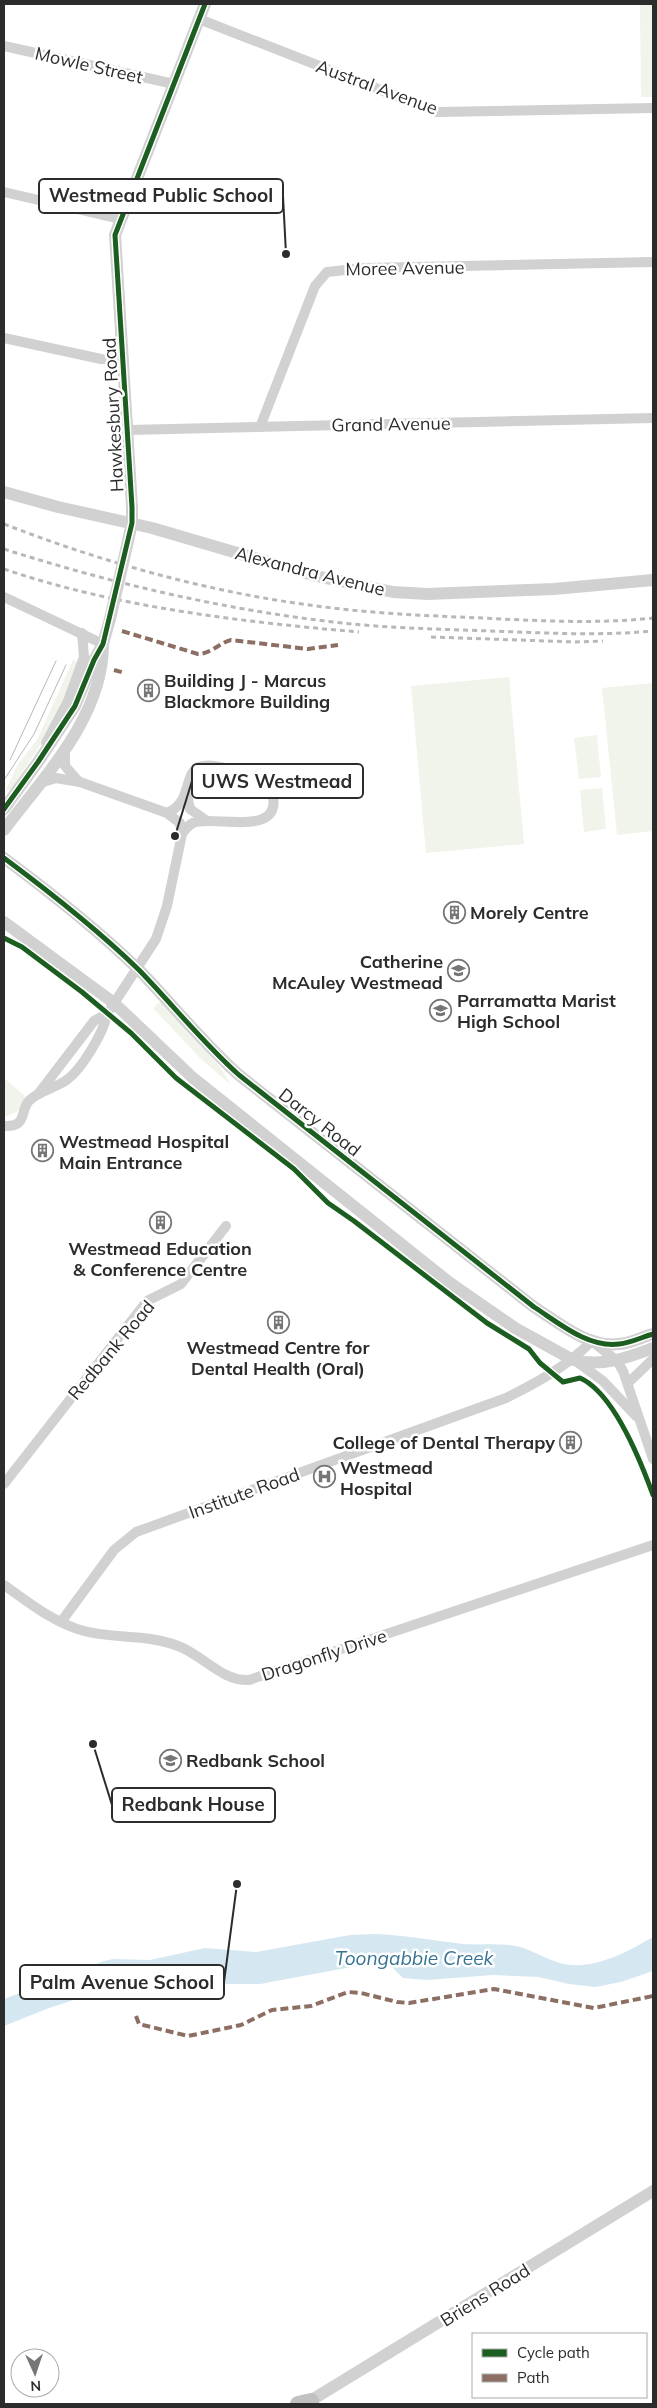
<svg xmlns="http://www.w3.org/2000/svg" width="657" height="2408" viewBox="0 0 657 2408" font-family="Mulish,sans-serif">
  <style>
    .green { fill: #f0f4ea }
    .water { fill: #d5e8f2 }
    .lines { fill: none; stroke-linecap: round; stroke-linejoin: round }
    .minor { stroke: #d1d1d1; stroke-width: 10 }
    .tertiary { stroke: #d1d1d1; stroke-width: 12 }
    .trunk { stroke: #c1c1c1; stroke-width: 16 }
    .tram { stroke: #b8b8b8; stroke-width: 1 }
    .rail { stroke: #b8b8b8; stroke-width: 3; stroke-dasharray: 5 4; stroke-linecap: butt }
    .tertiary-bridge { stroke: #d1d1d1; stroke-width: 12 }
    .quiet { stroke: #8d6e63; stroke-width: 4; stroke-dasharray: 8 4; stroke-linecap: butt }
    .cycleway-casing { stroke: #fff; stroke-width: 8 }
    .cycleway { stroke: #1b5e20; stroke-width: 5 }
    .labels { text-anchor: middle; dominant-baseline: central; stroke-width: 5; stroke-linejoin: round; paint-order: stroke }
    .street-label { font-size: 18px; fill: #2c2c2c; stroke: #fff }
    .poi-label { font-size: 18px; font-weight: bold; fill: #2c2c2c; stroke: #fff; text-anchor: start }
    .water-label { font-size: 19px; font-style: italic; fill: #377391; stroke: #fff }
    .leader { fill: none; stroke: #2c2c2c; stroke-width: 2 }
    .callout-dot { fill: #2c2c2c; stroke: #fff; stroke-width: 2 }
    .callout { fill: #fff; stroke: #2c2c2c; stroke-width: 2 }
    .callout-label { font-size: 19px; text-anchor: middle; font-weight: bold; fill: #2c2c2c }
  </style>
  <rect width="100%" height="100%" fill="#fff"/>
  <!-- green -->
  <g class="green">
    <path d="M 640,4 L 653,4 L 653,97 L 641,97 Z"/>
    <path d="M 73,660 L 81,663 L 51,728 L 12,789 L 5,792 L 18,764 L 37,740 Z"/>
    <path d="M 509,677 L 524,844 L 426,853 L 411,686 Z"/>
    <path d="M 653,683 L 653,831 L 617,835 L 602,688 Z"/>
    <path d="M 597,735 L 601,777 L 579,779 L 574,738 Z"/>
    <path d="M 602,788 L 606,829 L 584,832 L 580,790 Z"/>
    <path d="M 161,1001 L 220,1067 L 231,1085 L 201,1059 L 153,1008 Z"/>
    <path d="M 4,1078 L 25,1096 C 25,1107 16,1115 5,1116 Z"/>
  </g>
  <!-- water -->
  <path class="water" d="M 376,1934 C 404,1935 429,1940 456,1943 C 473,1946 492,1943 510,1945 C 529,1947 542,1958 560,1963 C 591,1972 627,1952 653,1937 L 653,1971 L 621,1982 L 595,1987 L 569,1984 L 538,1977 L 493,1975 L 427,1980 L 403,1978 L 391,1966 L 357,1966 L 260,1984 L 182,1984 L 159,1986 L 120,1996 L 80,1998 L 49,2008 L 4,2026 L 4,1999 L 104,1961 L 113,1959 L 150,1960 L 205,1948 L 256,1952 L 350,1935 Z"/>
  <g class="lines">
    <!-- minor -->
    <g class="minor">
      <path d="M 199,19 L 437,112 L 653,108"/>
      <path d="M 4,46 L 174,84"/>
      <path d="M 4,192 L 120,219"/>
      <path d="M 4,338 L 101,359 L 124,360"/>
      <path d="M 260,427 L 315,286 L 327,272 L 364,268 L 653,262"/>
      <path d="M 128,430 L 653,418"/>
      <path d="M 4,597 L 103,644"/>
      <path d="M 46,743 L 68,701 L 84,657 L 82,633"/>
      <path d="M 65,750 L 65,766 L 79,782"/>
      <path d="M 186,791 L 190,809 L 207,821"/>
      <path d="M 167,813 C 204,798 167,746 241,773 C 251,777 265,779 271,788 C 288,841 215,814 193,823 C 188,825 185,830 182,834"/>
      <path d="M 39,1093 L 94,1021 L 107,1014"/>
      <path d="M 4,1126 C 27,1127 20,1113 28,1102 C 36,1092 55,1088 65,1081 C 81,1071 104,1032 107,1014 L 156,939 L 167,906 L 182,834 L 180,823 L 167,813 L 80,782 L 56,778 L 40,783"/>
      <path d="M 577,1362 L 603,1381 L 636,1416"/>
      <path d="M 628,1383 L 653,1359"/>
      <path d="M 4,1484 L 147,1301 L 181,1284 L 226,1226"/>
      <path d="M 4,1585 C 28,1602 54,1623 84,1631 C 114,1639 148,1634 178,1646 C 203,1655 221,1681 249,1680 L 653,1545"/>
      <path d="M 61,1622 L 114,1550 L 136,1532 L 506,1398 C 538,1382 566,1367 592,1341 L 617,1361 L 623,1371 L 653,1459"/>
    </g>
    <!-- tertiary -->
    <g class="tertiary">
      <path d="M 4,492 L 58,507 L 152,528 L 316,576 L 393,592 L 427,594 L 554,589 L 653,580"/>
      <path d="M 126,550 L 132,523 L 132,507 L 115,235 L 205,4"/>
      <path d="M 4,809 L 38,762 L 75,706 L 94,660 L 103,644 L 110,619"/>
      <path d="M 4,830 C 45,775 103,717 103,644"/>
      <path d="M 4,858 C 51,893 97,929 139,970 C 173,1005 203,1043 239,1075 L 534,1307 C 559,1323 588,1348 619,1344 C 631,1343 642,1337 653,1334"/>
      <path d="M 4,922 L 114,1003 L 193,1078 L 450,1283 L 515,1328 L 573,1360 C 602,1367 627,1358 653,1348"/>
      <path d="M 305,2404 L 653,2191"/>
    </g>
    <!-- trunk -->
    <path class="trunk" d="M 298,2404 L 311,2401"/>
    <!-- tram -->
    <g class="tram">
      <path d="M 10,760 L 56,661"/>
      <path d="M 4,780 L 34,734 L 66,665"/>
    </g>
    <!-- rail -->
    <g class="rail">
      <path d="M 4,524 C 110,565 219,595 333,608 C 383,614 433,616 483,618 C 540,621 597,624 653,618"/>
      <path d="M 4,549 C 107,582 217,608 325,621 C 380,628 435,629 491,631 C 545,633 599,636 653,631"/>
      <path d="M 4,569 C 115,607 242,622 359,632"/>
      <path d="M 431,637 L 576,642 L 603,641"/>
    </g>
    <!-- tertiary-bridge -->
    <path class="tertiary-bridge" d="M 110,619 L 126,550"/>
    <!-- quiet -->
    <g class="quiet">
      <path d="M 122,631 L 198,654 C 211,654 219,643 231,640 L 308,649 L 338,645"/>
      <path d="M 114,670 L 125,673"/>
      <path d="M 136,2016 L 139,2024 L 188,2036 L 241,2025 L 272,2010 L 311,2006 L 348,1992 L 361,1993 L 397,2002 L 409,2003 L 494,1989 L 594,2008 L 653,1996"/>
    </g>
    <defs>
      <g id="cycleway">
        <path d="M 4,809 L 38,762 L 75,706 L 94,660 L 103,644 L 132,523 L 132,507 L 115,235 L 205,4"/>
        <path d="M 4,858 C 51,893 97,929 139,970 C 173,1005 203,1043 239,1075 L 534,1307 C 559,1323 588,1348 619,1344 C 631,1343 642,1337 653,1334"/>
        <path d="M 4,938 L 22,947 L 82,992 L 131,1033 L 176,1078 L 294,1169 L 328,1203 L 354,1221 L 487,1323 L 529,1349 L 540,1363 L 563,1382 L 580,1378 C 614,1393 641,1462 653,1495"/>
      </g>
    </defs>
    <!-- cycleway casing -->
    <use href="#cycleway" class="cycleway-casing"/>
    <!-- cycleway -->
    <use href="#cycleway" class="cycleway"/>
  </g>
  <!-- icons -->
  <defs>
    <symbol id="building-ring" viewBox="-11 -11 22 22"><circle r="9.5" fill="#fff" stroke="#767676" stroke-width="1.5"/><path d="M-4-6H4V6H1V3H-1V6H-4ZM-2.5-4.3h1.7v1.8h-1.7ZM.8-4.3h1.7v1.8H.8ZM-2.5-1h1.7V.8h-1.7ZM.8-1h1.7V.8H.8Z" fill="#767676"/></symbol>
    <symbol id="school-ring" viewBox="-11 -11 22 22"><circle r="9.5" fill="#fff" stroke="#767676" stroke-width="1.5"/><path d="M0-5L7-2L0 1L-7-2ZM-4 1L0 2.5L4 1V4Q0 6-4 4Z" fill="#767676"/></symbol>
    <symbol id="hospital-ring" viewBox="-11 -11 22 22"><circle r="9.5" fill="#fff" stroke="#767676" stroke-width="1.5"/><path d="M-5-5h3v3.5h4V-5h3V5h-3V1.5h-4V5h-3Z" fill="#767676"/></symbol>
  </defs>
  <g fill-rule="evenodd">
    <use href="#building-ring" x="136" y="678" width="25" height="25"/>
    <use href="#building-ring" x="442" y="900" width="25" height="25"/>
    <use href="#school-ring" x="446" y="958" width="25" height="25"/>
    <use href="#school-ring" x="428" y="998" width="25" height="25"/>
    <use href="#building-ring" x="30" y="1138" width="25" height="25"/>
    <use href="#building-ring" x="148" y="1210" width="25" height="25"/>
    <use href="#building-ring" x="266" y="1310" width="25" height="25"/>
    <use href="#building-ring" x="558" y="1430" width="25" height="25"/>
    <use href="#hospital-ring" x="312" y="1464" width="25" height="25"/>
    <use href="#school-ring" x="158" y="1748" width="25" height="25"/>
  </g>
  <g class="labels">
    <!-- street labels -->
    <g class="street-label">
      <text transform="translate(89 65) rotate(13)">Mowle Street</text>
      <text transform="translate(377 87) rotate(20)">Austral Avenue</text>
      <text transform="translate(405 268) rotate(-1)">Moree Avenue</text>
      <text transform="translate(113 415) rotate(-93)">Hawkesbury Road</text>
      <text transform="translate(391 424) rotate(-1)">Grand Avenue</text>
      <text transform="translate(310 571) rotate(14)">Alexandra Avenue</text>
      <text transform="translate(320 1122) rotate(38)">Darcy Road</text>
      <text transform="translate(111 1350) rotate(-50)">Redbank Road</text>
      <text transform="translate(244 1493) rotate(-20)">Institute Road</text>
      <text transform="translate(324 1655) rotate(-18)">Dragonfly Drive</text>
      <text transform="translate(485 2295) rotate(-32)">Briens Road</text>
    </g>
    <!-- poi labels -->
    <g class="poi-label">
      <text x="164" y="680">Building J - Marcus<tspan x="164" dy="21">Blackmore Building</tspan></text>
      <text x="470" y="912">Morely Centre</text>
      <text x="443" y="961" text-anchor="end">Catherine<tspan x="443" dy="21">McAuley Westmead</tspan></text>
      <text x="457" y="1000">Parramatta Marist<tspan x="457" dy="21">High School</tspan></text>
      <text x="59" y="1141">Westmead Hospital<tspan x="59" dy="21">Main Entrance</tspan></text>
      <text x="160" y="1248" text-anchor="middle">Westmead Education<tspan x="160" dy="21">&amp; Conference Centre</tspan></text>
      <text x="278" y="1347" text-anchor="middle">Westmead Centre for<tspan x="278" dy="21">Dental Health (Oral)</tspan></text>
      <text x="555" y="1442" text-anchor="end">College of Dental Therapy</text>
      <text x="340" y="1467">Westmead<tspan x="340" dy="21">Hospital</tspan></text>
      <text x="186" y="1760">Redbank School</text>
    </g>
    <!-- water labels -->
    <g class="water-label">
      <text x="414" y="1958">Toongabbie Creek</text>
    </g>
  </g>
  <!-- callouts -->
  <path class="leader" d="M286 254L283 196M175 836L192 781M93 1744L112 1805M237 1884L224 1982"/>
  <g class="callout-dot">
    <circle cx="286" cy="254" r="5"/>
    <circle cx="175" cy="836" r="5"/>
    <circle cx="93" cy="1744" r="5"/>
    <circle cx="237" cy="1884" r="5"/>
  </g>
  <g class="callout">
    <rect x="39" y="179" width="244" height="34" rx="5"/>
    <rect x="192" y="764" width="171" height="34" rx="5"/>
    <rect x="112" y="1788" width="163" height="34" rx="5"/>
    <rect x="20" y="1965" width="204" height="34" rx="5"/>
  </g>
  <g class="callout-label">
    <text x="161" y="202">Westmead Public School</text>
    <text x="277" y="788">UWS Westmead</text>
    <text x="193" y="1811">Redbank House</text>
    <text x="122" y="1989">Palm Avenue School</text>
  </g>
  <!-- border -->
  <rect width="657" height="2408" fill="none" stroke="#2c2c2c" stroke-width="10"/>
  <!-- legend -->
  <rect x="472" y="2333" width="175" height="65" fill="#ffffff" stroke="#ababab"/>
  <rect x="482" y="2349" width="25" height="8" fill="#1b5e20" stroke="#ababab"/>
  <text x="517" y="2358" font-size="15" fill="#2c2c2c">Cycle path</text>
  <rect x="482" y="2374" width="25" height="8" fill="#8d6e63" stroke="#ababab"/>
  <text x="517" y="2383" font-size="15" fill="#2c2c2c">Path</text>
  <!-- north arrow -->
  <g transform="translate(35 2373) rotate(177)"><circle r="24" fill="#ffffff" stroke="#ababab"/>
  <path d="M0-4L9 19L0 12L-9 19Z" fill="#767676"/>
  <text y="-8" font-size="14" font-weight="bold" text-anchor="middle" fill="#2c2c2c">N</text>
  </g>
</svg>
